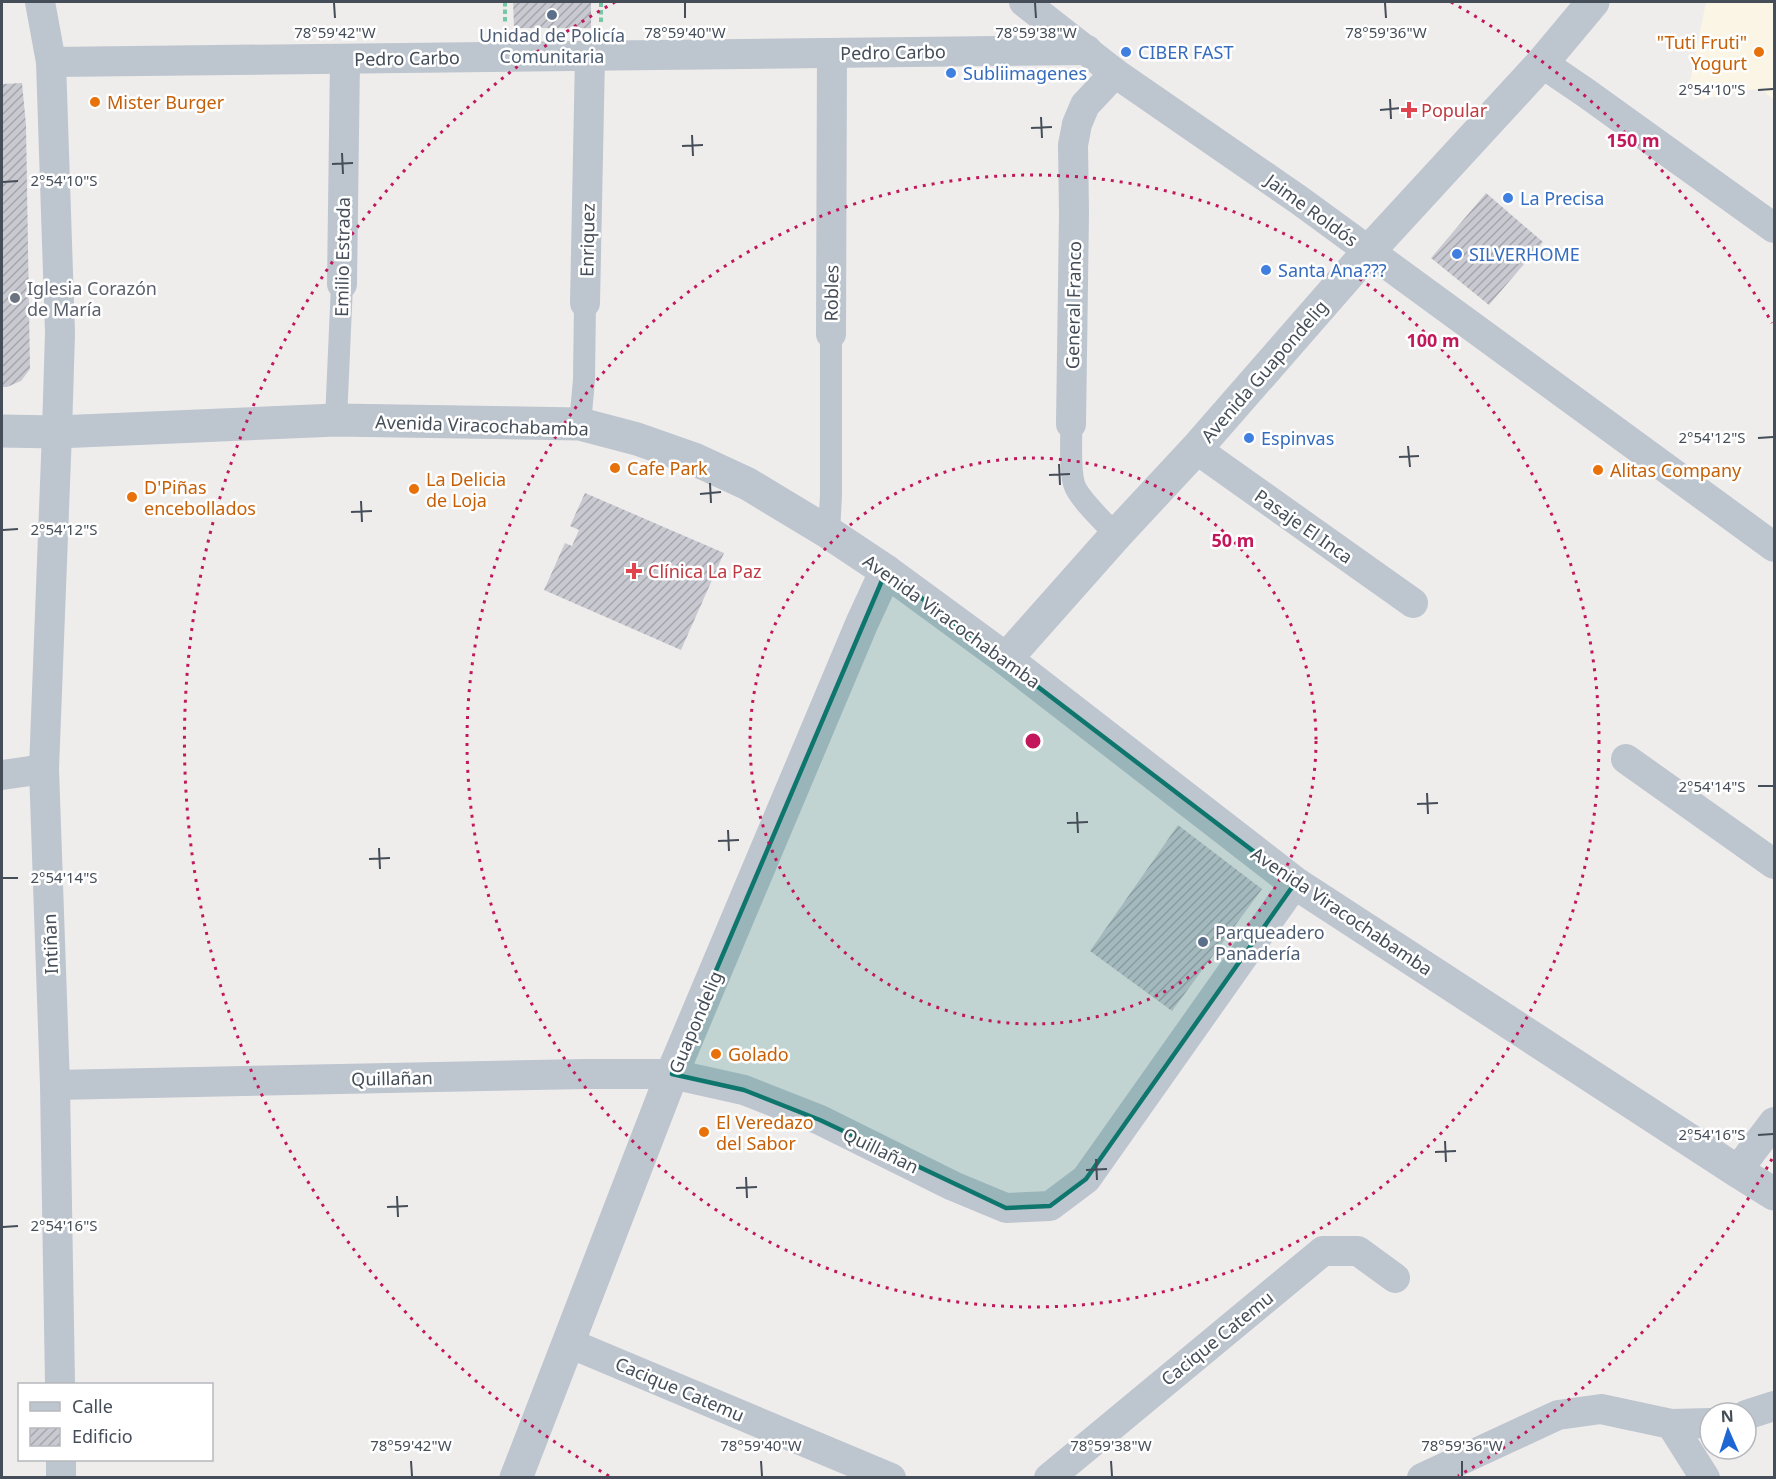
<svg xmlns="http://www.w3.org/2000/svg" width="1776" height="1479" viewBox="0 0 1776 1479" font-family="'Noto Sans',sans-serif">
  <style>
    .commercial { fill: #faf5e4 }
    .building { fill: url(#building-hatch) }
    .lines { fill: none; stroke-linecap: round; stroke-linejoin: round }
    .path { stroke: #74c8a3; stroke-width: 4; stroke-dasharray: 4.5 3; stroke-linecap: butt }
    .pedestrian { stroke: #bdc5ce; stroke-width: 22 }
    .minor { stroke: #bdc5ce; stroke-width: 30 }
    .tertiary { stroke: #bdc5ce; stroke-width: 33 }
    .marked { fill: #0f766e; fill-opacity: 0.2; stroke: #0f766e; stroke-width: 4.5; stroke-linejoin: round }
    .ticks { fill: none; stroke: #454e58; stroke-width: 2 }
    .ring { fill: none; stroke: #c2185b; stroke-width: 3; stroke-dasharray: 3 6 }
    .service-dot { fill: #5c6f8a; stroke: #fff; stroke-width: 2 }
    .shop-dot { fill: #3f7fe0; stroke: #fff; stroke-width: 2 }
    .food-dot { fill: #e8710a; stroke: #fff; stroke-width: 2 }
    .health-dot { fill: #e0444e; stroke: #fff; stroke-width: 2 }
    .worship-dot { fill: #6b7280; stroke: #fff; stroke-width: 2 }
    .labels { text-anchor: middle; dominant-baseline: central; stroke-width: 5; stroke-linejoin: round; paint-order: stroke }
    .service-label { font-size: 18px; fill: #4e5e75; stroke: #fff }
    .food-label { font-size: 18px; fill: #c56008; stroke: #fff; text-anchor: start }
    .street-label { font-size: 18px; fill: #454e58; stroke: #fff }
    .shop-label { font-size: 18px; fill: #366cbe; stroke: #fff; text-anchor: start }
    .health-label { font-size: 18px; fill: #be3a42; stroke: #fff; text-anchor: start }
    .worship-label { font-size: 18px; fill: #5b616d; stroke: #fff; text-anchor: start }
    .ticks-label { font-size: 15px; text-anchor: middle; fill: #454e58; stroke: #fff; stroke-width: 5; stroke-linejoin: round; paint-order: stroke }
    .centre { fill: #c2185b; stroke: #fff; stroke-width: 3 }
    .ring-label { font-size: 18px; text-anchor: middle; font-weight: bold; fill: #c2185b; stroke: #fff; stroke-width: 5; stroke-linejoin: round; paint-order: stroke }
  </style>
  <defs>
    <pattern id="building-hatch" width="6" height="6" patternUnits="userSpaceOnUse" patternTransform="scale(1.5)"><rect width="6" height="6" fill="#c9cad1"/><path d="M-1 1l2-2M0 6l6-6M5 7l2-2" fill="none" stroke="#a5a6ac"/></pattern>
  </defs>
  <rect width="100%" height="100%" fill="#efecec"/>
  <!-- commercial -->
  <path class="commercial" d="M 1706,2 L 1774,2 L 1774,100 L 1761,89 L 1739,91 L 1701,100 L 1689,86 Z"/>
  <!-- building -->
  <g class="building">
    <path d="M 513,2 L 591,2 L 591,28 L 514,28 Z"/>
    <path d="M 22,83 L 26,125 L 30,369 L 21,381 L 7,387 L 2,387 L 2,84 Z"/>
    <path d="M 1486,193 L 1543,242 L 1489,305 L 1431,258 Z"/>
    <path d="M 585,493 L 724,553 L 681,650 L 544,590 L 565,543 L 572,546 L 579,530 L 570,526 Z"/>
    <path d="M 1178,825 L 1262,889 L 1172,1011 L 1090,951 Z"/>
  </g>
  <g class="lines">
    <!-- path -->
    <g class="path">
      <path d="M 505,2 L 505,23"/>
      <path d="M 601,22 L 601,2"/>
    </g>
    <!-- pedestrian -->
    <g class="pedestrian">
      <path d="M 336,420 L 342,284"/>
      <path d="M 580,424 L 584,380 L 585,303"/>
      <path d="M 1071,424 C 1072,443 1069,466 1074,484 C 1078,498 1105,523 1116,535"/>
      <path d="M 829,533 L 831,495 L 831,334"/>
    </g>
    <!-- minor -->
    <g class="minor">
      <path d="M 40,2 L 51,62 L 60,333 L 57,432 L 44,769 L 55,1085 L 60,1384"/>
      <path d="M 1024,2 L 1115,73 L 1299,200 L 1774,547"/>
      <path d="M 51,62 L 1087,50"/>
      <path d="M 1542,63 L 1586,93 L 1774,228"/>
      <path d="M 342,284 L 345,59"/>
      <path d="M 585,303 L 590,56"/>
      <path d="M 831,334 L 832,53"/>
      <path d="M 1071,424 L 1074,213 L 1073,145 L 1077,124 L 1085,105 L 1115,73"/>
      <path d="M 1196,449 L 1413,603"/>
      <path d="M 1626,759 L 1774,864"/>
      <path d="M 2,775 L 44,769"/>
      <path d="M 55,1085 L 585,1074 L 672,1074 L 744,1090 L 820,1120 L 953,1186 L 1006,1208 L 1050,1206 L 1086,1179 L 1295,883"/>
      <path d="M 1737,1171 L 1774,1122"/>
      <path d="M 569,1343 L 891,1478"/>
      <path d="M 1746,1415 L 1774,1406"/>
      <path d="M 1671,1424 L 1705,1478"/>
      <path d="M 61,1460 L 61,1478"/>
      <path d="M 1049,1478 L 1323,1251 L 1358,1251 L 1395,1278"/>
      <path d="M 1422,1478 L 1558,1415 L 1601,1409 L 1671,1424 L 1710,1423"/>
    </g>
    <!-- tertiary -->
    <g class="tertiary">
      <path d="M 2,431 L 57,432 L 336,420 L 580,424 L 637,439 L 694,459 L 748,484 L 829,533 L 886,571 L 1006,659 L 1295,883 L 1737,1171 L 1774,1194"/>
      <path d="M 1006,659 L 1116,535 L 1196,449 L 1369,251 L 1542,63 L 1593,2"/>
      <path d="M 516,1478 L 672,1074 L 862,623 L 886,571"/>
    </g>
  </g>
  <!-- marked area -->
  <path class="marked" d="M 886,571 L 1295,883 L 1086,1179 L 1050,1206 L 1006,1208 L 820,1120 L 744,1090 L 672,1074 Z"/>
  <!-- ticks -->
  <path class="ticks" d="M 334,3 L 335,18M 685,3 L 685,18M 1035,3 L 1036,18M 1385,3 L 1386,18M 1758,90 L 1773,89M 1390,99 L 1391,119M 1380,110 L 1401,108M 1041,117 L 1042,138M 1031,128 L 1052,127M 692,135 L 693,156M 682,146 L 703,145M 342,153 L 343,174M 332,164 L 353,163M 3,182 L 18,181M 1758,438 L 1773,437M 1408,446 L 1410,467M 1399,457 L 1419,456M 1059,464 L 1060,485M 1049,475 L 1070,474M 710,483 L 711,503M 700,494 L 721,492M 361,501 L 362,522M 351,512 L 372,511M 3,530 L 18,529M 1758,786 L 1773,786M 1427,793 L 1428,814M 1417,804 L 1438,803M 1077,812 L 1078,833M 1067,823 L 1088,822M 728,830 L 729,851M 718,841 L 739,840M 379,848 L 380,869M 369,859 L 390,858M 3,878 L 18,878M 1758,1135 L 1773,1134M 1445,1141 L 1446,1162M 1435,1152 L 1456,1151M 1096,1159 L 1097,1180M 1086,1170 L 1107,1169M 746,1177 L 747,1198M 736,1188 L 757,1187M 397,1196 L 398,1217M 387,1207 L 408,1206M 3,1227 L 18,1226M 411,1461 L 412,1476M 761,1461 L 762,1476M 1111,1461 L 1112,1476M 1462,1461 L 1462,1476"/>
  <!-- distance rings -->
  <g class="ring">
    <circle cx="1033" cy="741" r="283"/>
    <circle cx="1033" cy="741" r="566"/>
    <path d="M1772 1159A849 849 0 0 1 1458 1476M609 1476A849 849 0 0 1 615 2M1451 2A849 849 0 0 1 1772 323"/>
  </g>
  <!-- markers -->
  <g class="service-dot">
    <circle cx="552" cy="15" r="6"/>
    <circle cx="1203" cy="942" r="6"/>
  </g>
  <g class="shop-dot">
    <circle cx="1126" cy="52" r="6"/>
    <circle cx="951" cy="73" r="6"/>
    <circle cx="1508" cy="198" r="6"/>
    <circle cx="1457" cy="254" r="6"/>
    <circle cx="1266" cy="270" r="6"/>
    <circle cx="1249" cy="438" r="6"/>
  </g>
  <g class="food-dot">
    <circle cx="1759" cy="52" r="6"/>
    <circle cx="95" cy="102" r="6"/>
    <circle cx="615" cy="468" r="6"/>
    <circle cx="1598" cy="470" r="6"/>
    <circle cx="414" cy="489" r="6"/>
    <circle cx="132" cy="497" r="6"/>
    <circle cx="716" cy="1054" r="6"/>
    <circle cx="704" cy="1132" r="6"/>
  </g>
  <g class="health-dot">
    <path d="M1406 101h6v6h6v6h-6v6h-6v-6h-6v-6h6z"/>
    <path d="M631 562h6v6h6v6h-6v6h-6v-6h-6v-6h6z"/>
  </g>
  <circle class="worship-dot" cx="15" cy="298" r="6"/>
  <g class="labels">
    <!-- service labels -->
    <g class="service-label">
      <text x="552" y="35">Unidad de Policía<tspan x="552" dy="21">Comunitaria</tspan></text>
      <text x="1215" y="932" text-anchor="start">Parqueadero<tspan x="1215" dy="21">Panadería</tspan></text>
    </g>
    <!-- food labels -->
    <g class="food-label">
      <text x="1747" y="42" text-anchor="end">"Tuti Fruti"<tspan x="1747" dy="21">Yogurt</tspan></text>
      <text x="107" y="102">Mister Burger</text>
      <text x="627" y="468">Cafe Park</text>
      <text x="1610" y="470">Alitas Company</text>
      <text x="426" y="479">La Delicia<tspan x="426" dy="21">de Loja</tspan></text>
      <text x="144" y="487">D'Piñas<tspan x="144" dy="21">encebollados</tspan></text>
      <text x="728" y="1054">Golado</text>
      <text x="716" y="1122">El Veredazo<tspan x="716" dy="21">del Sabor</tspan></text>
    </g>
    <!-- street labels -->
    <g class="street-label">
      <text transform="translate(893 52) rotate(-1)">Pedro Carbo</text>
      <text transform="translate(407 58) rotate(-1)">Pedro Carbo</text>
      <text transform="translate(1312 210) rotate(36)">Jaime Roldós</text>
      <text transform="translate(587 240) rotate(-89)">Enriquez</text>
      <text transform="translate(342 257) rotate(-89)">Emilio Estrada</text>
      <text transform="translate(831 293) rotate(-89)">Robles</text>
      <text transform="translate(1073 305) rotate(-89)">General Franco</text>
      <text transform="translate(1264 371) rotate(-49)">Avenida Guapondelig</text>
      <text transform="translate(482 425) rotate(2)">Avenida Viracochabamba</text>
      <text transform="translate(1304 526) rotate(35)">Pasaje El Inca</text>
      <text transform="translate(952 621) rotate(36)">Avenida Viracochabamba</text>
      <text transform="translate(1342 911) rotate(34)">Avenida Viracochabamba</text>
      <text transform="translate(50 944) rotate(-92)">Intiñan</text>
      <text transform="translate(695 1022) rotate(-67)">Guapondelig</text>
      <text transform="translate(392 1078) rotate(-1)">Quillañan</text>
      <text transform="translate(881 1150) rotate(26)">Quillañan</text>
      <text transform="translate(1217 1338) rotate(-39)">Cacique Catemu</text>
      <text transform="translate(680 1389) rotate(23)">Cacique Catemu</text>
    </g>
    <!-- shop labels -->
    <g class="shop-label">
      <text x="1138" y="52">CIBER FAST</text>
      <text x="963" y="73">Subliimagenes</text>
      <text x="1520" y="198">La Precisa</text>
      <text x="1469" y="254">SILVERHOME</text>
      <text x="1278" y="270">Santa Ana???</text>
      <text x="1261" y="438">Espinvas</text>
    </g>
    <!-- health labels -->
    <g class="health-label">
      <text x="1421" y="110">Popular</text>
      <text x="648" y="571">Clínica La Paz</text>
    </g>
    <!-- worship labels -->
    <g class="worship-label">
      <text x="27" y="288">Iglesia Corazón<tspan x="27" dy="21">de María</tspan></text>
    </g>
  </g>
  <g class="ticks-label">
    <text x="685" y="38">78°59'40"W</text>
    <text x="1036" y="38">78°59'38"W</text>
    <text x="1386" y="38">78°59'36"W</text>
    <text x="335" y="38">78°59'42"W</text>
    <text x="1712" y="95">2°54'10"S</text>
    <text x="64" y="186">2°54'10"S</text>
    <text x="1712" y="443">2°54'12"S</text>
    <text x="64" y="535">2°54'12"S</text>
    <text x="1712" y="792">2°54'14"S</text>
    <text x="64" y="883">2°54'14"S</text>
    <text x="1712" y="1140">2°54'16"S</text>
    <text x="64" y="1231">2°54'16"S</text>
    <text x="411" y="1451">78°59'42"W</text>
    <text x="761" y="1451">78°59'40"W</text>
    <text x="1111" y="1451">78°59'38"W</text>
    <text x="1462" y="1451">78°59'36"W</text>
  </g>
  <circle cx="1033" cy="741" r="9" class="centre"/>
  <g class="ring-label">
    <text x="1633" y="147">150 m</text>
    <text x="1433" y="347">100 m</text>
    <text x="1233" y="547">50 m</text>
  </g>
  <!-- border -->
  <rect width="1776" height="1479" fill="none" stroke="#454e58" stroke-width="6"/>
  <!-- legend -->
  <rect x="18" y="1383" width="195" height="78" fill="#ffffff" stroke="#b5b8bc" stroke-width="1.5"/>
  <rect x="30" y="1402" width="30" height="9" fill="#bdc5ce" stroke="#b5b8bc" stroke-width="1.5"/>
  <text x="72" y="1413" font-size="18" fill="#454e58">Calle</text>
  <rect x="30" y="1428" width="30" height="18" fill="url(#building-hatch)" stroke="#b5b8bc" stroke-width="1.5"/>
  <text x="72" y="1443" font-size="18" fill="#454e58">Edificio</text>
  <!-- north arrow -->
  <g transform="translate(1728 1431) rotate(357)"><circle r="28" fill="#ffffff" stroke="#b5b8bc" stroke-width="1.5"/>
  <path d="M0-4.5L10 22L0 15L-10 22Z" fill="#1f66d5"/>
  <text y="-9" font-size="16" font-weight="bold" text-anchor="middle" fill="#454e58">N</text>
  </g>
</svg>
